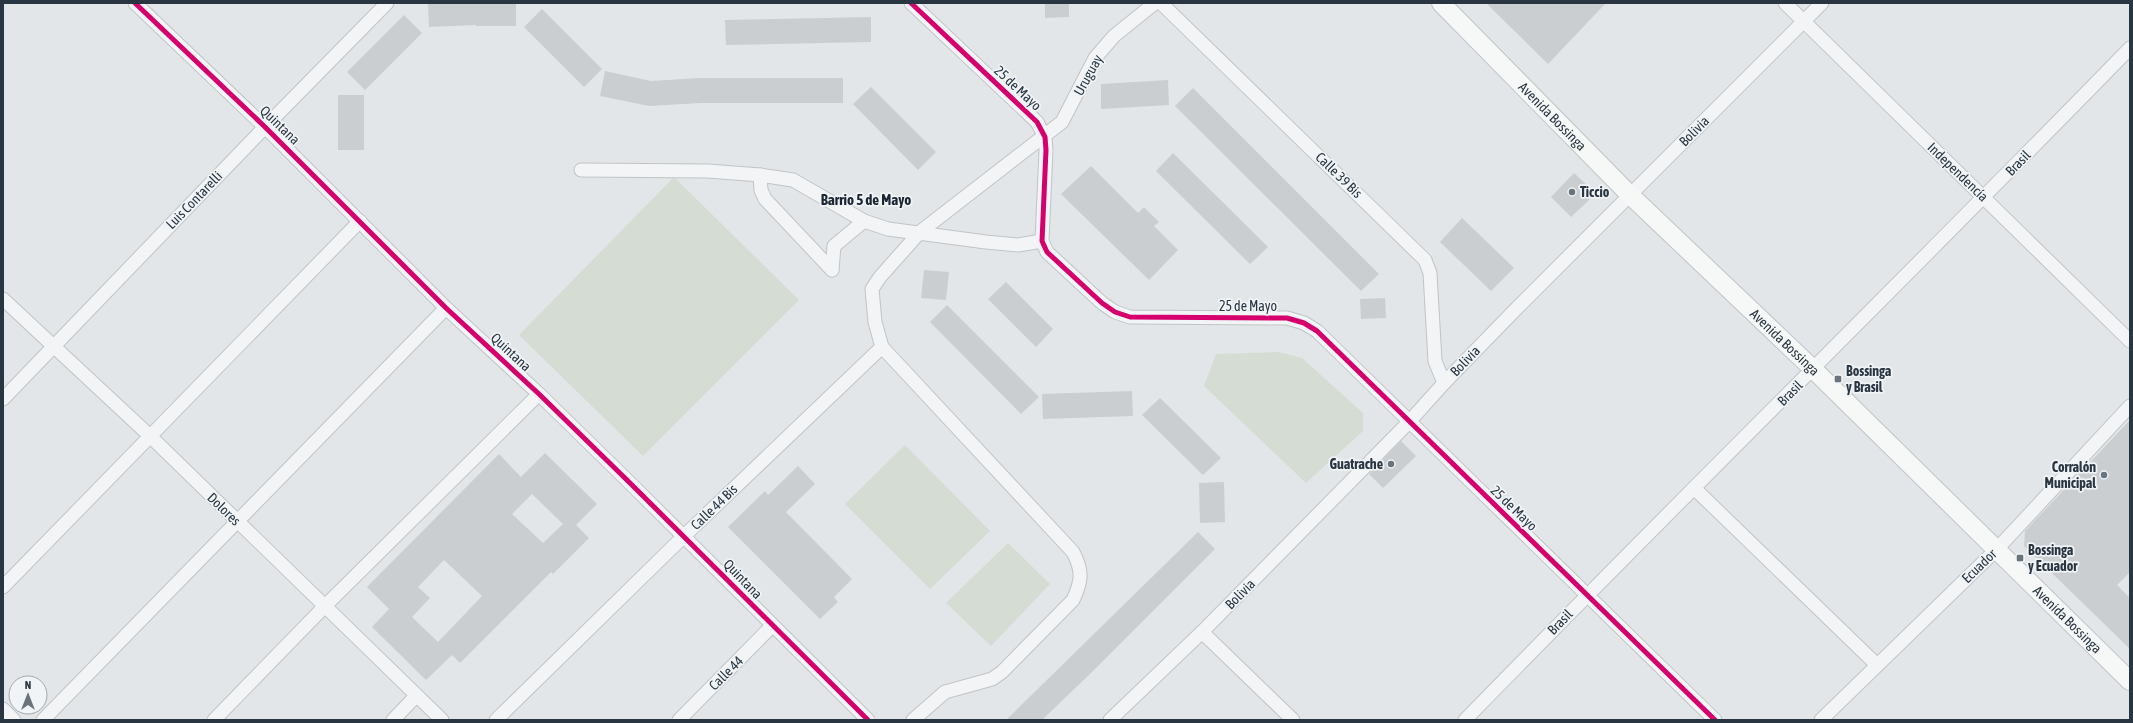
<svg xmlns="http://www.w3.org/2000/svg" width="2133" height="723" viewBox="0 0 2133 723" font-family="'Asap Condensed',sans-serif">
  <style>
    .green { fill: #d5dcd3 }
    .building { fill: #cbced0; fill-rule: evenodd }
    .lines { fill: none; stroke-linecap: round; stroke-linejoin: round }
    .minor-casing { stroke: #c1c4c6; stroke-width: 15 }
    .secondary-casing { stroke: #c1c4c6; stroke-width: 20 }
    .minor { stroke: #f2f4f5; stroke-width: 13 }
    .secondary { stroke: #f6f7f7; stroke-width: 18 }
    .cycleway-casing { stroke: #f1f4f7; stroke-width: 8 }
    .cycleway { stroke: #d6006c; stroke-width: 5 }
    .poi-dot { fill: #6a747c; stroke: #f1f4f7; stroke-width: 1.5 }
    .labels { text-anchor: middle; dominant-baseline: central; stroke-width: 3.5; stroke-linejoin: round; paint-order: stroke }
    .street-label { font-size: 14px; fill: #293642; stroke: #f1f4f7 }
    .poi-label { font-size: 14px; font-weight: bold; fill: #293642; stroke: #f1f4f7; text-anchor: start }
    .neighbourhood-label { font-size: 15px; font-weight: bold; fill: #1b2633; stroke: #f1f4f7 }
  </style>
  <rect width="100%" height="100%" fill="#e3e6e8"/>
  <!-- green -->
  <g class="green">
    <path d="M 674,177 L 799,300 L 643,456 L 519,335 Z"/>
    <path d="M 1278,352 L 1302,358 L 1363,413 L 1363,431 L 1306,483 L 1204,386 L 1216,354 Z"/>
    <path d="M 905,445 L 990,531 L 930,589 L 845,504 Z"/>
    <path d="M 1008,543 L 1050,584 L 991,646 L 946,603 Z"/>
  </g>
  <!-- building -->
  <g class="building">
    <path d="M 428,3 L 516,3 L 516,26 L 476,26 L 476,25 L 429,27 Z"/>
    <path d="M 1045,3 L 1069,3 L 1069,17 L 1045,18 Z"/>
    <path d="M 1486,3 L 1606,3 L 1548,64 Z"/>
    <path d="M 542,9 L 602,69 L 584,87 L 524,27 Z"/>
    <path d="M 404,15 L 422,33 L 365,90 L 347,72 Z"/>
    <path d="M 871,17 L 871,42 L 726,45 L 725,20 Z"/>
    <path d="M 605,71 L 651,81 L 700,78 L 843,78 L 843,103 L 701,103 L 649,106 L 600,96 Z"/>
    <path d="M 1168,80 L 1169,105 L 1101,109 L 1101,84 Z"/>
    <path d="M 871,87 L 936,152 L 918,170 L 853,104 Z"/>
    <path d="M 1193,88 L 1379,274 L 1361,291 L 1175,106 Z"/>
    <rect x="338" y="95" width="26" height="55"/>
    <path d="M 1173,153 L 1268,247 L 1250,264 L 1156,171 Z"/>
    <path d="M 1091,166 L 1138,213 L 1144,207 L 1159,222 L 1154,226 L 1178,250 L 1149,280 L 1061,194 Z"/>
    <path d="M 1574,173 L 1590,188 L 1589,200 L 1571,217 L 1551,197 Z"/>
    <path d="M 1462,218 L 1514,268 L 1491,291 L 1440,242 Z"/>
    <path d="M 924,270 L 949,272 L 946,300 L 921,298 Z"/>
    <path d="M 1006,282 L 1053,329 L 1036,347 L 988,299 Z"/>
    <path d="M 1385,298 L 1386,318 L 1361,319 L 1360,299 Z"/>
    <path d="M 947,305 L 1039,397 L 1021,414 L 930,322 Z"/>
    <path d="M 1132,391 L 1133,416 L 1043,419 L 1042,394 Z"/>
    <path d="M 1160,398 L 1221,458 L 1203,475 L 1142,415 Z"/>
    <path d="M 2130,420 L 2130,572 L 2117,585 L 2130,598 L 2130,649 L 2024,546 L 2025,531 Z"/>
    <path d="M 1401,441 L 1416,456 L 1383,488 L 1369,474 Z"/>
    <path d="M 545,453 L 597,504 L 576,525 L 589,538 L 553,574 L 551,572 L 460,663 L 452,655 L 426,680 L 372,627 L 389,609 L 367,587 L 499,454 L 521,477 ZM 532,494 L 563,524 L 543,543 L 512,514 ZM 444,560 L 482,596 L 438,642 L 412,617 L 430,598 L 418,587 Z"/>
    <path d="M 798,466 L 815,484 L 786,512 L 852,579 L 834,597 L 838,602 L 820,619 L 728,527 L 765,491 L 768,495 Z"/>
    <path d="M 1224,482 L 1225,522 L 1200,523 L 1199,483 Z"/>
    <path d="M 1198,532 L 1215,549 L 1091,673 L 1042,720 L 1006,720 Z"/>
  </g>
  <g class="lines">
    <defs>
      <g id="minor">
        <path d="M 135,3 L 265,127 L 446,308 L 539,394 L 631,484 L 868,720"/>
        <path d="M 911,3 L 1037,122 L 1045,137 L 1046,150 L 1042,241 L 1047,252 L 1102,303 L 1115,312 L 1130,317 L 1287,318 L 1304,323 L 1317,331 L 1715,720"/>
        <path d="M 1161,3 L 1425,260 L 1430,273 L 1435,361 L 1444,383"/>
        <path d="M 1785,3 L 2130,341"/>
        <path d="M 581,170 L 708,171 L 760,175 L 793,180 L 864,221 L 888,229 L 986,242 L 1018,245 L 1042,241"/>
        <path d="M 760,175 L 761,190 L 765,199 L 832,270"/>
        <path d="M 832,270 L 834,246 L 864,221"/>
        <path d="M 3,299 L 150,436 L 442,720"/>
        <path d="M 3,399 L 265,127 L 387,3"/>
        <path d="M 1694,488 L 1877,665"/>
        <path d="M 3,587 L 360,221"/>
        <path d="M 1202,632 L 1293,720"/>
        <path d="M 3,709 L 14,720"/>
        <path d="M 43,720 L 446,308"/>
        <path d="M 214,720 L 324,607 L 539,394"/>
        <path d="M 393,720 L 416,696"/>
        <path d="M 496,720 L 684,536 L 882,347"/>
        <path d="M 679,720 L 772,626"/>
        <path d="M 913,720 L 945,692 L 992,679 L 1002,672 L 1073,600 C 1082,581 1083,571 1073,552 L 882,347 L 875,322 L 872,289 L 880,277 L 920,232 L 1062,122 L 1095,58 L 1114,36 L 1155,3"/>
        <path d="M 1110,720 L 1202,632 L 1409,422 L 1444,383 L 1515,310 L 1822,3"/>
        <path d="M 1465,720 C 1685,494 1910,274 2130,48"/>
        <path d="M 1821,720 L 1997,549 L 2130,406"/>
      </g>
      <g id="secondary">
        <path id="s1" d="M 1441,3 L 1629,194 L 1814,370 L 2130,681"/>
      </g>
    </defs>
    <!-- minor casing -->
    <use href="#minor" class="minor-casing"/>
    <!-- secondary casing -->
    <use href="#secondary" class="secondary-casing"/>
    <!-- minor -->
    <use href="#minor" class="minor"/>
    <!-- secondary -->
    <use href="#secondary" class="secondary"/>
    <defs>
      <g id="cycleway">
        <path d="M 135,3 L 265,127 L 446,308 L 539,394 L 631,484 L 868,720"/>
        <path d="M 911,3 L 1037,122 L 1045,137 L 1046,150 L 1042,241 L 1047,252 L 1102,303 L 1115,312 L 1130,317 L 1287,318 L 1304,323 L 1317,331 L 1715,720"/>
      </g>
    </defs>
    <!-- cycleway casing -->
    <use href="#cycleway" class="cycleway-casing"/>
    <!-- cycleway -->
    <use href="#cycleway" class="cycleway"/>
  </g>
  <!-- markers -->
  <g class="poi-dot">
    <circle cx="1572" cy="192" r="4"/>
    <rect x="1834" y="375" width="8" height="8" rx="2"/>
    <circle cx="1391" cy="464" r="4"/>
    <circle cx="2104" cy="475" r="4"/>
    <rect x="2016" y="554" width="8" height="8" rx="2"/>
  </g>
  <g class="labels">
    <!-- street labels -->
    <g class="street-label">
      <text transform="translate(1088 75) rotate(-61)">Uruguay</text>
      <text transform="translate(1018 88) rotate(43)">25 de Mayo</text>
      <text stroke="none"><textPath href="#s1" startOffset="159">Avenida Bossinga</textPath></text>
      <text transform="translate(280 125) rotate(44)">Quintana</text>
      <text transform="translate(1694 131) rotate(-45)">Bolivia</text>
      <text transform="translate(2018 163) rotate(-46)">Brasil</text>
      <text transform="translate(1958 172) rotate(44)">Independencía</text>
      <text transform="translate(1339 175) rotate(44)">Calle 39 Bis</text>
      <text transform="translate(194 200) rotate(-46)">Luis Contarelli</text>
      <text x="1248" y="306">25 de Mayo</text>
      <text stroke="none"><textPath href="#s1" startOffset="483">Avenida Bossinga</textPath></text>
      <text transform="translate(511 352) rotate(43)">Quintana</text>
      <text transform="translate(1465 361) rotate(-46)">Bolivia</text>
      <text transform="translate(1790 393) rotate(-45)">Brasil</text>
      <text transform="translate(714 507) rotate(-44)">Calle 44 Bis</text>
      <text transform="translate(1514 508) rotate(44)">25 de Mayo</text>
      <text transform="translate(224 509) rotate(44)">Dolores</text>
      <text transform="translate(1979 566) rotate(-44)">Ecuador</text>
      <text transform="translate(743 579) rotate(46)">Quintana</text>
      <text transform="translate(1240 594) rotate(-45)">Bolivia</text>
      <text stroke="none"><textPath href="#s1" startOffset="879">Avenida Bossinga</textPath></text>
      <text transform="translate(1560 622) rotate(-46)">Brasil</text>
      <text transform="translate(726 673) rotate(-45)">Calle 44</text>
    </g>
    <!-- poi labels -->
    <g class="poi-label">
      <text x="1580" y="192">Ticcio</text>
      <text x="1846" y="371">Bossinga<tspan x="1846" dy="16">y Brasil</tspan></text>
      <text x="1383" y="464" text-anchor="end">Guatrache</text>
      <text x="2096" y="467" text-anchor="end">Corralón<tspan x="2096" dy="16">Municipal</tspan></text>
      <text x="2028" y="550">Bossinga<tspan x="2028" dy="16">y Ecuador</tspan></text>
    </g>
    <!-- neighbourhood labels -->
    <g class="neighbourhood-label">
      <text x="866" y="199">Barrio 5 de Mayo</text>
    </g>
  </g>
  <!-- border -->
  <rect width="2133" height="723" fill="none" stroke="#293642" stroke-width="8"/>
  <!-- north arrow -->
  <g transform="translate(28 695)"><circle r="19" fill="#f1f4f7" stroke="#a1a8af"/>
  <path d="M0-3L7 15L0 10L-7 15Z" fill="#6a747c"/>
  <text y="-6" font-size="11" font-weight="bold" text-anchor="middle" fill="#293642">N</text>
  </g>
</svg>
